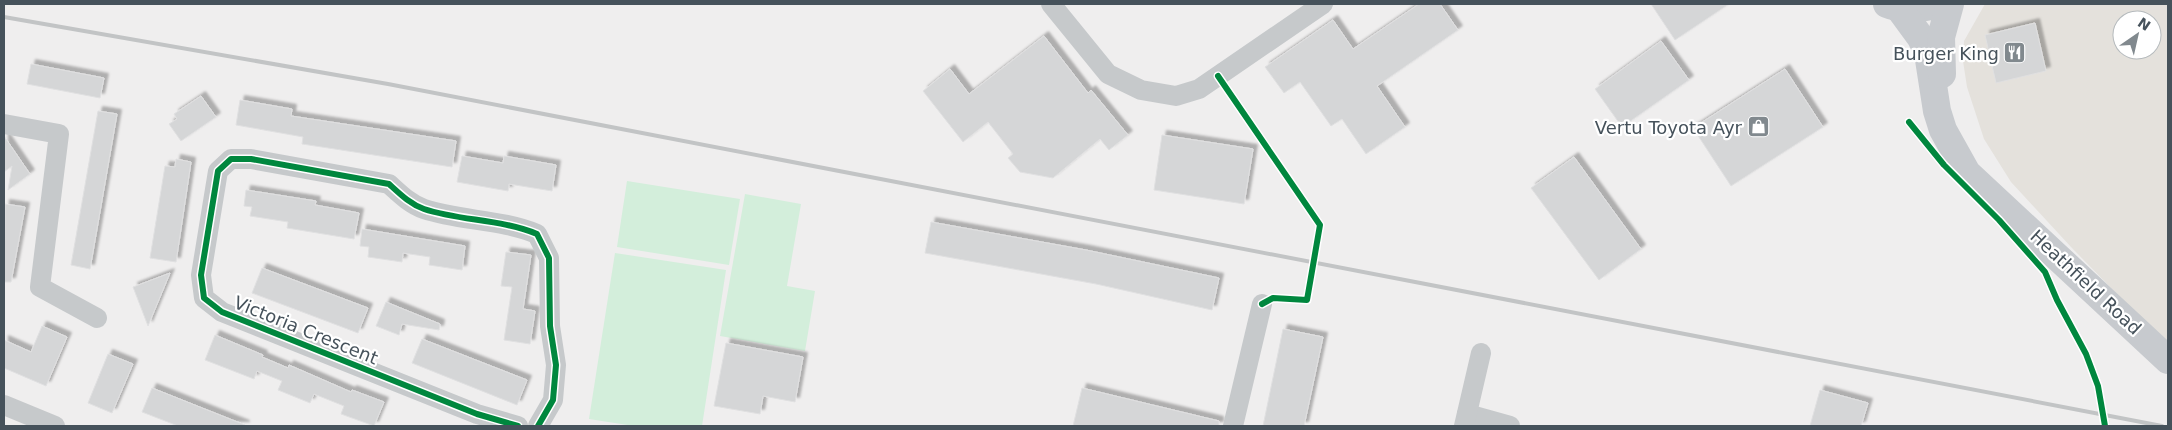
<svg xmlns="http://www.w3.org/2000/svg" width="2172" height="430" viewBox="0 0 2172 430" font-family="'DejaVu Sans',sans-serif">
  <style>
    .commercial { fill: #e4e1dc; fill-rule: evenodd }
    .green { fill: #d3eedb }
    .building { fill: #d5d6d7; stroke: #e0e0e1; filter: url(#shadow) }
    .lines { fill: none; stroke-linecap: round; stroke-linejoin: round }
    .minor { stroke: #c6c9cb; stroke-width: 20 }
    .secondary { stroke: #c7cace; stroke-width: 28 }
    .rail { stroke: #c2c4c5; stroke-width: 4 }
    .cycleway-casing { stroke: #fff; stroke-width: 9 }
    .cycleway { stroke: #00873e; stroke-width: 6 }
    .labels { text-anchor: middle; dominant-baseline: central; stroke-width: 4.5; stroke-linejoin: round; paint-order: stroke }
    .poi-label { font-size: 18px; fill: #46525b; stroke: #fff; text-anchor: end }
    .street-label { font-size: 18px; fill: #46525b; stroke: #fff }
  </style>
  <defs>
    <filter id="shadow"><feDropShadow dx="4.5" dy="-4.5" stdDeviation="1" flood-color="#0004"/></filter>
  </defs>
  <rect width="100%" height="100%" fill="#efeeee"/>
  <!-- commercial -->
  <path class="commercial" d="M 1985,4 L 2168,4 L 2168,346 L 2071,247 L 2011,182 L 1984,139 L 1967,87 L 1963,61 L 1964,41 ZM 2122,20 L 2152,20 L 2152,50 L 2122,50 Z"/>
  <!-- green -->
  <g class="green">
    <path d="M 627,181 L 740,199 L 729,265 L 617,247 Z"/>
    <path d="M 745,194 L 801,204 L 787,286 L 815,291 L 805,351 L 720,336 Z"/>
    <path d="M 615,253 L 726,270 L 702,426 L 634,426 L 589,419 Z"/>
  </g>
  <!-- building -->
  <g class="building">
    <path d="M 1419,4 L 1440,4 L 1458,30 L 1377,86 L 1405,127 L 1366,154 L 1342,119 L 1331,126 L 1300,82 L 1284,93 L 1265,67 L 1333,20 L 1353,49 Z"/>
    <path d="M 1651,4 L 1729,4 L 1675,40 Z"/>
    <path d="M 2035,23 L 2046,71 L 1996,83 L 1985,35 Z"/>
    <path d="M 1044,36 L 1088,93 L 1091,90 L 1128,135 L 1109,150 L 1100,139 L 1053,178 L 1020,172 L 1008,158 L 1013,154 L 988,122 L 963,142 L 923,91 L 950,69 L 969,94 Z"/>
    <path d="M 1661,41 L 1689,80 L 1622,127 L 1595,89 Z"/>
    <path d="M 31,64 L 104,78 L 100,98 L 27,84 Z"/>
    <path d="M 1785,69 L 1823,127 L 1731,186 L 1693,128 Z"/>
    <path d="M 201,96 L 216,117 L 181,141 L 169,124 L 177,119 L 174,114 Z"/>
    <path d="M 240,100 L 292,109 L 291,116 L 456,141 L 452,167 L 302,144 L 303,137 L 236,125 Z"/>
    <path d="M 98,111 L 117,114 L 90,269 L 71,265 Z"/>
    <path d="M 1162,135 L 1253,149 L 1244,204 L 1154,190 Z"/>
    <path d="M 4,136 L 30,174 L 8,190 L 12,166 L 4,172 Z"/>
    <path d="M 462,156 L 503,163 L 504,156 L 556,165 L 552,191 L 509,184 L 508,191 L 457,182 Z"/>
    <path d="M 1574,157 L 1641,249 L 1599,280 L 1531,188 Z"/>
    <path d="M 176,159 L 191,162 L 176,262 L 150,258 L 165,166 L 175,167 Z"/>
    <path d="M 246,190 L 316,201 L 315,205 L 359,213 L 354,239 L 287,228 L 288,222 L 250,216 L 252,207 L 244,206 Z"/>
    <path d="M 5,204 L 25,207 L 11,282 L 4,282 Z"/>
    <path d="M 931,222 L 1086,250 L 1219,278 L 1212,310 L 1096,284 L 925,253 Z"/>
    <path d="M 362,229 L 465,246 L 462,270 L 429,265 L 430,257 L 403,253 L 402,262 L 368,257 L 369,247 L 360,246 Z"/>
    <path d="M 506,252 L 531,255 L 523,309 L 535,311 L 530,344 L 504,340 L 512,287 L 501,286 Z"/>
    <path d="M 262,268 L 368,308 L 358,333 L 252,293 Z"/>
    <path d="M 170,273 L 148,326 L 133,287 Z"/>
    <path d="M 386,302 L 440,324 L 439,330 L 402,324 L 399,335 L 376,326 Z"/>
    <path d="M 42,326 L 67,337 L 46,386 L 4,368 L 4,340 L 31,352 Z"/>
    <path d="M 1283,329 L 1323,337 L 1304,426 L 1263,426 Z"/>
    <path d="M 215,335 L 263,355 L 262,357 L 288,368 L 289,365 L 351,392 L 352,390 L 384,402 L 374,426 L 341,414 L 344,406 L 314,394 L 310,403 L 278,390 L 282,381 L 257,371 L 254,379 L 205,360 Z"/>
    <path d="M 422,339 L 527,380 L 517,405 L 412,363 Z"/>
    <path d="M 726,343 L 803,357 L 795,402 L 763,396 L 760,414 L 714,406 Z"/>
    <path d="M 108,354 L 133,364 L 112,413 L 88,403 Z"/>
    <path d="M 152,388 L 245,425 L 245,426 L 178,426 L 142,412 Z"/>
    <path d="M 1082,388 L 1219,421 L 1219,426 L 1073,426 Z"/>
    <path d="M 1820,390 L 1868,403 L 1861,426 L 1810,426 Z"/>
  </g>
  <g class="lines">
    <!-- minor -->
    <g class="minor">
      <path d="M 1051,4 L 1108,74 L 1141,90 L 1176,96 L 1199,89 L 1323,4"/>
      <path d="M 4,124 L 59,134 L 40,287 L 97,318"/>
      <path d="M 4,405 L 55,426"/>
      <path d="M 1467,414 L 1510,426"/>
      <path d="M 518,426 L 477,414 L 222,312 L 204,298 L 201,275 L 218,171 L 231,159 L 251,159 L 389,184 C 400,194 410,204 424,209 C 460,221 501,219 537,234 L 549,258 L 550,326 L 556,365 L 553,400 L 538,426"/>
      <path d="M 1233,426 L 1262,304"/>
      <path d="M 1464,426 L 1481,353"/>
    </g>
    <!-- secondary -->
    <g class="secondary">
      <path d="M 1887,4 C 1904,11 1921,9 1938,4"/>
      <path d="M 1899,8 L 1921,38 L 1928,53 L 1937,111 L 1943,130 L 1967,173 L 2168,360"/>
      <path d="M 1942,74 L 1941,37 L 1950,4"/>
    </g>
    <!-- rail -->
    <path class="rail" d="M 4,17 L 388,84 L 2162,426"/>
    <defs>
      <g id="cycleway">
        <path d="M 1218,76 L 1320,225 L 1307,300 L 1273,298 L 1262,304"/>
        <path d="M 1909,122 L 1944,165 L 1999,220 L 2045,272 L 2057,300 L 2086,354 L 2098,386 L 2105,426"/>
        <path d="M 518,426 L 477,414 L 222,312 L 204,298 L 201,275 L 218,171 L 231,159 L 251,159 L 389,184 C 400,194 410,204 424,209 C 460,221 501,219 537,234 L 549,258 L 550,326 L 556,365 L 553,400 L 538,426"/>
      </g>
    </defs>
    <!-- cycleway casing -->
    <use href="#cycleway" class="cycleway-casing"/>
    <!-- cycleway -->
    <use href="#cycleway" class="cycleway"/>
  </g>
  <!-- icons -->
  <defs>
    <symbol id="restaurant-square" viewBox="-11 -11 22 22"><rect x="-9" y="-9" width="18" height="18" rx="4" fill="#81898e" stroke="#fff"/><path d="M-5-6h1v4h1v-4h1v4h1v-4h1v5L-1.5 .5V6h-2V.5L-5-1ZM5-6V6H3V1.5H1.5Q1.5-4 5-6Z" fill="#fff"/></symbol>
    <symbol id="shop-square" viewBox="-11 -11 22 22"><rect x="-9" y="-9" width="18" height="18" rx="4" fill="#81898e" stroke="#fff"/><path d="M-5-2.5h2.3a2.7 3.5 0 0 1 5.4 0H5L5.5 6h-11ZM-1.5-2.5h3a1.5 2.3 0 0 0-3 0Z" fill="#fff"/></symbol>
  </defs>
  <g fill-rule="evenodd">
    <use href="#restaurant-square" x="2002" y="40" width="25" height="25"/>
    <use href="#shop-square" x="1746" y="114" width="25" height="25"/>
  </g>
  <g class="labels">
    <!-- poi labels -->
    <g class="poi-label">
      <text x="1999" y="53">Burger King</text>
      <text x="1742" y="127">Vertu Toyota Ayr</text>
    </g>
    <!-- street labels -->
    <g class="street-label">
      <text transform="translate(2086 282) rotate(43)">Heathfield Road</text>
      <text transform="translate(306 330) rotate(22)">Victoria Crescent</text>
    </g>
  </g>
  <!-- border -->
  <rect width="2172" height="430" fill="none" stroke="#46525b" stroke-width="10"/>
  <!-- north arrow -->
  <g transform="translate(2137 35) rotate(34)"><circle r="24" fill="#ffffff" stroke="#b5babd"/>
  <path d="M0-4L9 19L0 12L-9 19Z" fill="#81898e"/>
  <text y="-8" font-size="14" font-weight="bold" text-anchor="middle" fill="#46525b">N</text>
  </g>
</svg>
